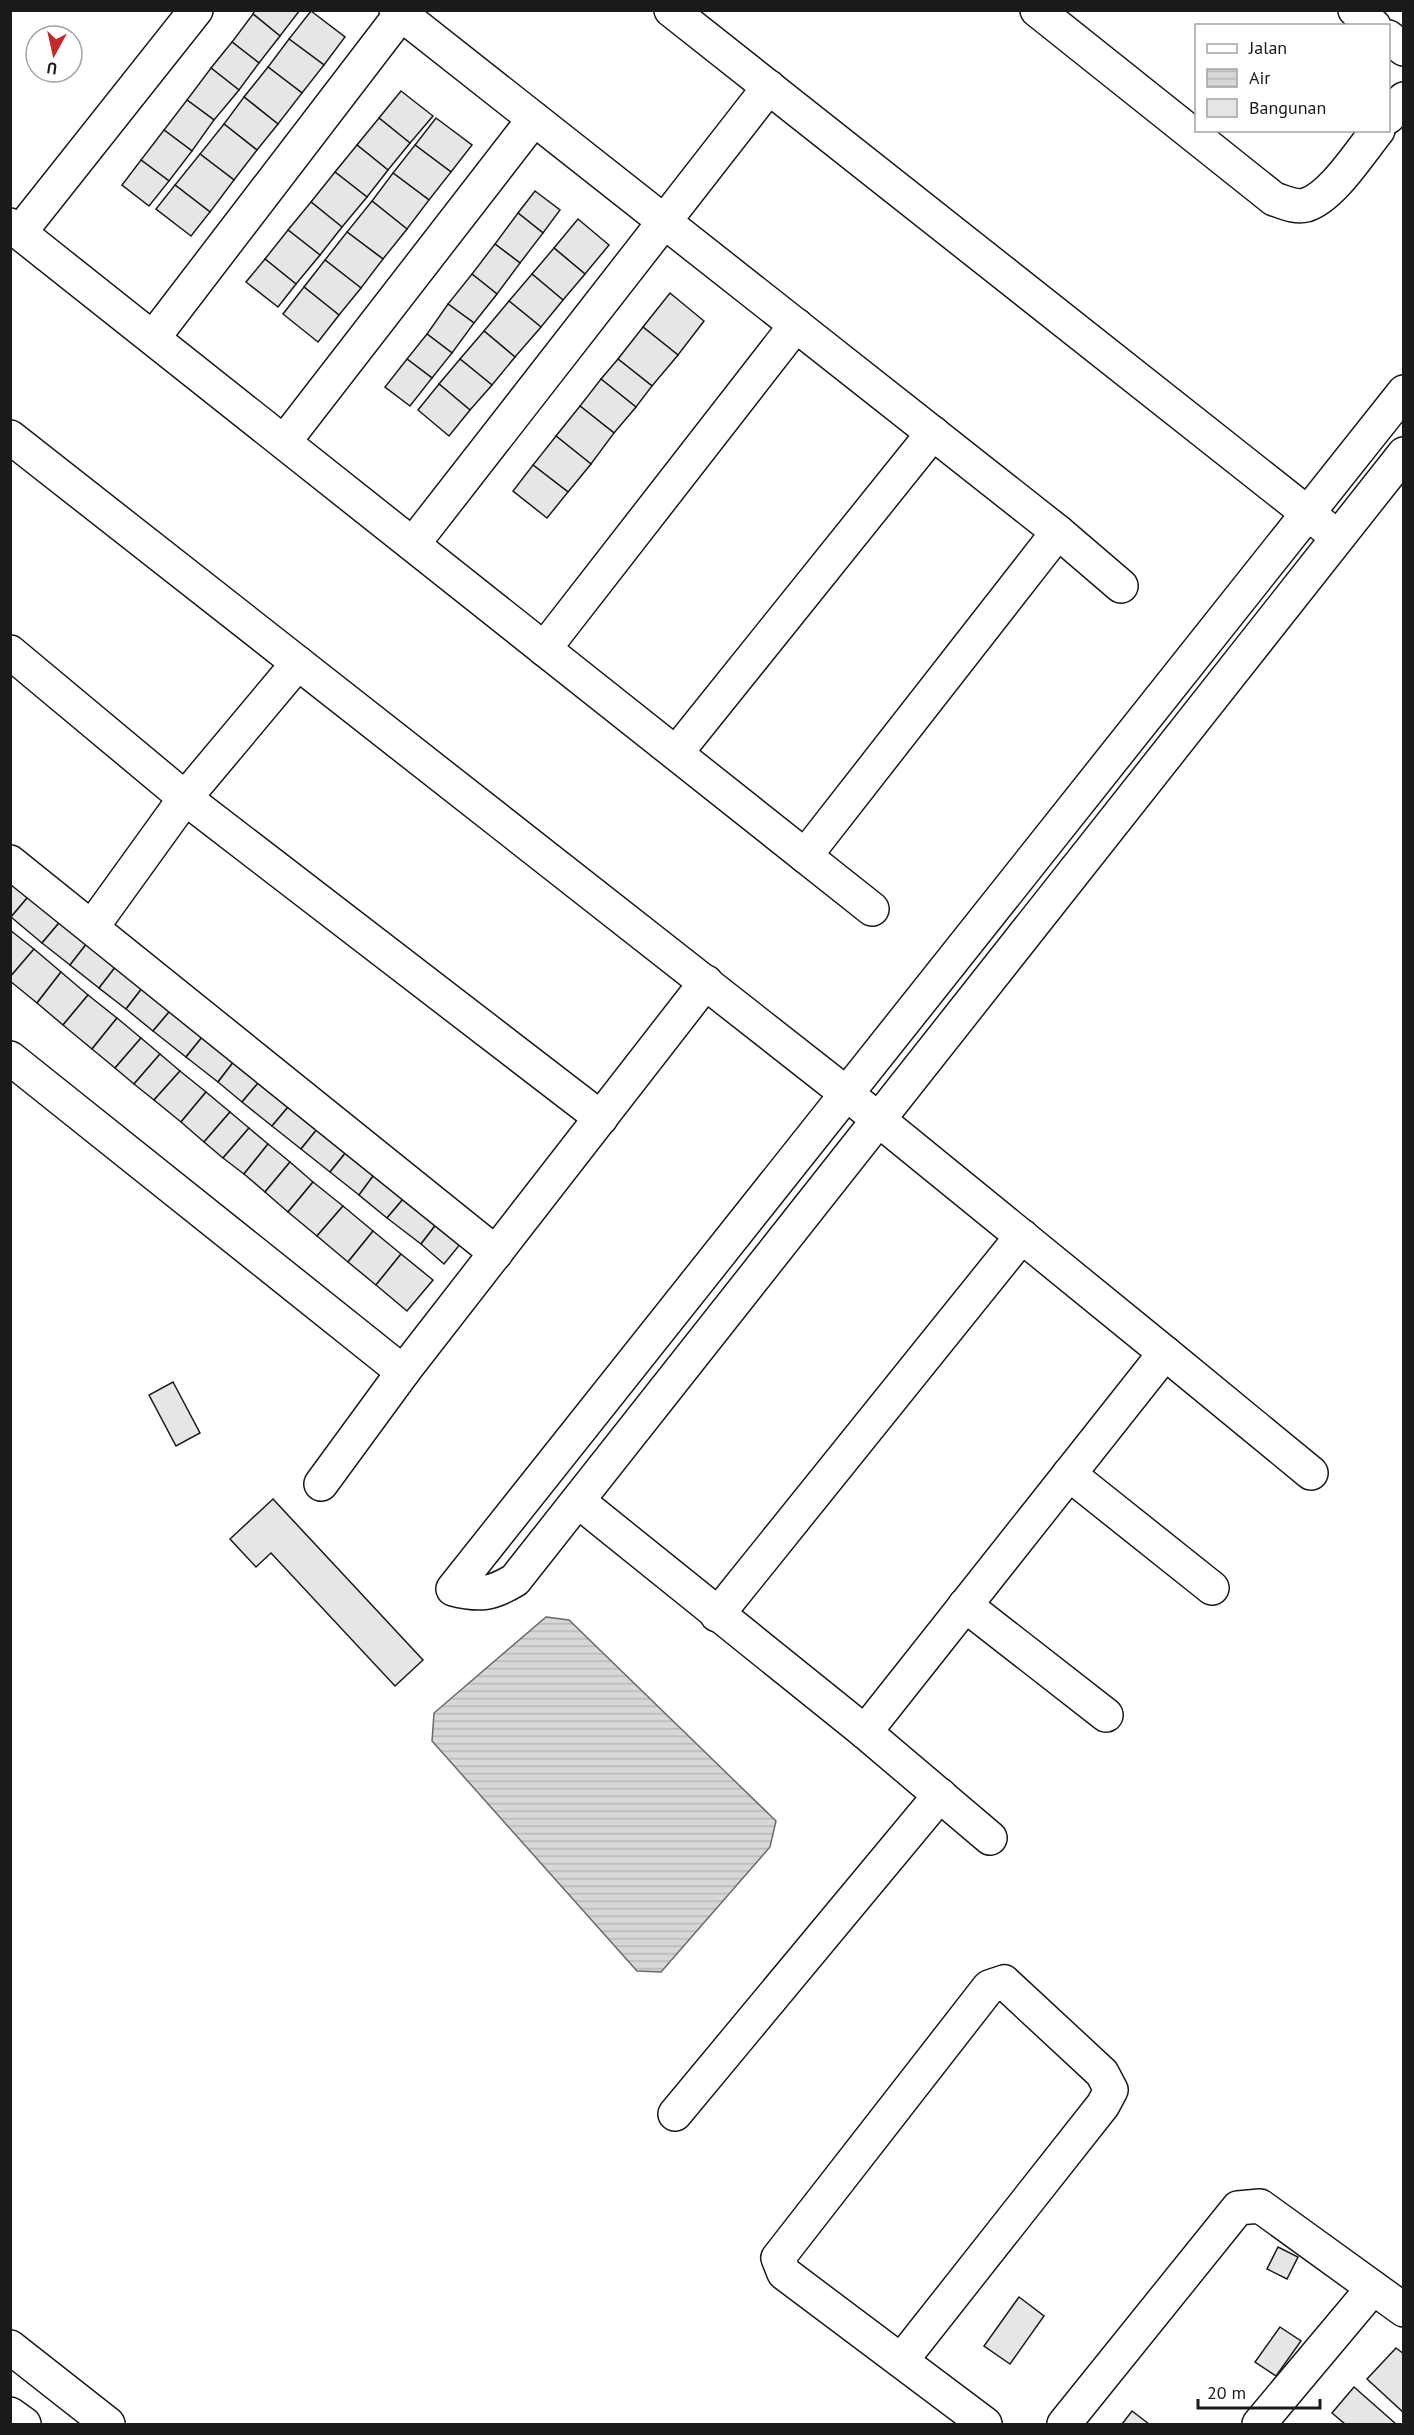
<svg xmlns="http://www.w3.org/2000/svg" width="1414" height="2435" viewBox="0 0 1414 2435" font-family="'PT Sans',sans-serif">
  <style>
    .water { fill: url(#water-rules); stroke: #6a6a6a; stroke-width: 1.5 }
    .building { fill: #e6e6e6; stroke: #1a1a1a; stroke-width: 1.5 }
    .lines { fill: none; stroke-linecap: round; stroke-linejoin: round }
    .street-casing { stroke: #1a1a1a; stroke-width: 36 }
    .street { stroke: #fff; stroke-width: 33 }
  </style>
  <defs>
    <pattern id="water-rules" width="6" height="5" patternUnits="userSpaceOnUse" patternTransform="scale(1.5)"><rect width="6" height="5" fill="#d7d7d7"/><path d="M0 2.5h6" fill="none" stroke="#b8b8b8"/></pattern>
  </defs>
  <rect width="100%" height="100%" fill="#fff"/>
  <!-- water -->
  <path class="water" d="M 546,1617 L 569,1620 L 776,1821 L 770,1847 L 661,1972 L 637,1971 L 432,1741 L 434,1713 Z"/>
  <!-- building -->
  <g class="building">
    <path d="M 255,10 L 300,10 L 280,36 L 253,14 Z"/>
    <path d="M 311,11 L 345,37 L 324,65 L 289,39 Z"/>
    <path d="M 253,14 L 280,36 L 259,63 L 232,42 Z"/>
    <path d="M 289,39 L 324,65 L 302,93 L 268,67 Z"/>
    <path d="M 232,42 L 259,63 L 239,90 L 211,68 Z"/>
    <path d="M 268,67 L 302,93 L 278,124 L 244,97 Z"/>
    <path d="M 211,68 L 239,90 L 214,120 L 187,100 Z"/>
    <path d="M 401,91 L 433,116 L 410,143 L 379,118 Z"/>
    <path d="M 244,97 L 278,124 L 257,150 L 224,124 Z"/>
    <path d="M 187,100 L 214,120 L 192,151 L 164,130 Z"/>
    <path d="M 379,118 L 410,143 L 388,170 L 357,145 Z"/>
    <path d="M 436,118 L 472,145 L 451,172 L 415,145 Z"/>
    <path d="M 224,124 L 257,150 L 234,180 L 200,154 Z"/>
    <path d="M 164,130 L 192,151 L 169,181 L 141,160 Z"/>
    <path d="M 357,145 L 388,170 L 367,197 L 335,172 Z"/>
    <path d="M 415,145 L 451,172 L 429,200 L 393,173 Z"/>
    <path d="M 200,154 L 234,180 L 210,212 L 175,185 Z"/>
    <path d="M 141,160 L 169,181 L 149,206 L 122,185 Z"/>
    <path d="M 335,172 L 367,197 L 342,227 L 311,202 Z"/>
    <path d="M 393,173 L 429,200 L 407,229 L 372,201 Z"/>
    <path d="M 175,185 L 210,212 L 191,236 L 156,209 Z"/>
    <path d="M 535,191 L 560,210 L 543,233 L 518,213 Z"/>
    <path d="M 372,201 L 407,229 L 383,259 L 347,232 Z"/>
    <path d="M 311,202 L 342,227 L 320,255 L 288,230 Z"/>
    <path d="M 518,213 L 543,233 L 520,263 L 495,244 Z"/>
    <path d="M 578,219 L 609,245 L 585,274 L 554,248 Z"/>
    <path d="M 288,230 L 320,255 L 296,284 L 265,259 Z"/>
    <path d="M 347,232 L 383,259 L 361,288 L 325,260 Z"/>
    <path d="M 495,244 L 520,263 L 497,294 L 472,274 Z"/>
    <path d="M 554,248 L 585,274 L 563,300 L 532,274 Z"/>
    <path d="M 265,259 L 296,284 L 278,307 L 246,282 Z"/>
    <path d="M 325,260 L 361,288 L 339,315 L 304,287 Z"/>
    <path d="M 472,274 L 497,294 L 474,323 L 448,304 Z"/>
    <path d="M 532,274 L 563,300 L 541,327 L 509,301 Z"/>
    <path d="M 304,287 L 339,315 L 318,342 L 283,314 Z"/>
    <path d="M 670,293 L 704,321 L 678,355 L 643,327 Z"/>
    <path d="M 509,301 L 541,327 L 515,357 L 484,331 Z"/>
    <path d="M 448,304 L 474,323 L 452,353 L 427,334 Z"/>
    <path d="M 643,327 L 678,355 L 652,386 L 618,359 Z"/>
    <path d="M 484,331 L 515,357 L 492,385 L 460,359 Z"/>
    <path d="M 427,334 L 452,353 L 432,378 L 407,359 Z"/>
    <path d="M 407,359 L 432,378 L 410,406 L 385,387 Z"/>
    <path d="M 460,359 L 492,385 L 470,410 L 439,384 Z"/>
    <path d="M 618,359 L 652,386 L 636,407 L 601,379 Z"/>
    <path d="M 601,379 L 636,407 L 614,433 L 580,406 Z"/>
    <path d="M 439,384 L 470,410 L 449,436 L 418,410 Z"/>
    <path d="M 580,406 L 614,433 L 591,464 L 556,436 Z"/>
    <path d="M 556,436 L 591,464 L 568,492 L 533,465 Z"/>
    <path d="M 533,465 L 568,492 L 547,518 L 513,491 Z"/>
    <path d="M 10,874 L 33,891 L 11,917 L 10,917 Z"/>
    <path d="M 33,891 L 64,917 L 42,943 L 11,917 Z"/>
    <path d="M 64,917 L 91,938 L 70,965 L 42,943 Z"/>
    <path d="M 10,930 L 34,949 L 10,977 Z"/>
    <path d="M 91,938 L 120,961 L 99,988 L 70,965 Z"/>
    <path d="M 34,949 L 61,972 L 37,1003 L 10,981 L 10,977 Z"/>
    <path d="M 120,961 L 146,983 L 126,1009 L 99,988 Z"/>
    <path d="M 61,972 L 88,995 L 63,1025 L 37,1003 Z"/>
    <path d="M 146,983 L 175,1005 L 153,1031 L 126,1009 Z"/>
    <path d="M 88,995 L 117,1018 L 92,1049 L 63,1025 Z"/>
    <path d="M 175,1005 L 207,1031 L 186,1057 L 153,1031 Z"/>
    <path d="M 117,1018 L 141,1038 L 115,1068 L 92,1049 Z"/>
    <path d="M 207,1031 L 238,1056 L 218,1082 L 186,1057 Z"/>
    <path d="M 141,1038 L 160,1054 L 134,1084 L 115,1068 Z"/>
    <path d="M 160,1054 L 180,1071 L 154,1100 L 134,1084 Z"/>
    <path d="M 238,1056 L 264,1076 L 242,1102 L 218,1082 Z"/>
    <path d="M 180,1071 L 206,1092 L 181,1122 L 154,1100 Z"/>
    <path d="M 264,1076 L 294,1100 L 272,1126 L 242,1102 Z"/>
    <path d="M 206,1092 L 230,1112 L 204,1142 L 181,1122 Z"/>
    <path d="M 294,1100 L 322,1123 L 301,1149 L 272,1126 Z"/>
    <path d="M 230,1112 L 249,1128 L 223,1158 L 204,1142 Z"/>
    <path d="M 322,1123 L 351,1146 L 330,1172 L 301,1149 Z"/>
    <path d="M 249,1128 L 268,1144 L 244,1174 L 223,1158 Z"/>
    <path d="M 268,1144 L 290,1162 L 265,1192 L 244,1174 Z"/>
    <path d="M 351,1146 L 379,1168 L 359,1195 L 330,1172 Z"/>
    <path d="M 290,1162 L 313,1182 L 288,1212 L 265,1192 Z"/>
    <path d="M 379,1168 L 409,1192 L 387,1218 L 359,1195 Z"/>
    <path d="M 313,1182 L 343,1206 L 317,1236 L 288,1212 Z"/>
    <path d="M 409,1192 L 441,1218 L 421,1244 L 387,1218 Z"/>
    <path d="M 343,1206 L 373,1231 L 348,1262 L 317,1236 Z"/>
    <path d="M 441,1218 L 466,1237 L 444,1264 L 421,1244 Z"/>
    <path d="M 373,1231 L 401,1254 L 376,1285 L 348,1262 Z"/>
    <path d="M 401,1254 L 433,1280 L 407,1311 L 376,1285 Z"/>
    <path d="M 173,1382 L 200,1433 L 176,1446 L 149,1395 Z"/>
    <path d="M 273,1499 L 423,1660 L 395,1686 L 271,1553 L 256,1567 L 230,1539 Z"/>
    <path d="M 1278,2247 L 1298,2257 L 1287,2279 L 1267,2269 Z"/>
    <path d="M 1019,2297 L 1044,2316 L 1010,2364 L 984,2346 Z"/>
    <path d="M 1280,2327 L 1301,2341 L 1276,2376 L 1255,2362 Z"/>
    <path d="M 1396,2348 L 1404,2354 L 1404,2413 L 1367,2379 Z"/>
    <path d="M 1354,2387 L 1396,2424 L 1345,2424 L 1332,2413 Z"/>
    <path d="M 1132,2411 L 1149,2424 L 1122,2424 Z"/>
  </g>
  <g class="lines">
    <defs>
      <g id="street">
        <path d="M 396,10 L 1058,532 L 1121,586"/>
        <path d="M 671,10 L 1325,527"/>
        <path d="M 1037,10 L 1274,199 C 1284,202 1295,208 1306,205 C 1332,197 1360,152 1378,130"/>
        <path d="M 1355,10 L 1374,26"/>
        <path d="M 1388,37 L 1404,49"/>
        <path d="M 1388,117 L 1404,99"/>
        <path d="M 10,225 L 872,909"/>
        <path d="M 20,232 L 196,10"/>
        <path d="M 153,338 L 401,14"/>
        <path d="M 1404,392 L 453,1589 C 480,1596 492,1594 515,1580 L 1404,454"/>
        <path d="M 10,437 L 847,1094 L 1165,1353 L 865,1732 L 578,1501"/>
        <path d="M 284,442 L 534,119"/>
        <path d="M 413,544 L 769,87"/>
        <path d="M 544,649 L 796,325"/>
        <path d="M 10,652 L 185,798 L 601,1118"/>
        <path d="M 676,753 L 933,433"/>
        <path d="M 805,856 L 1058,532"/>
        <path d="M 10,862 L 496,1253"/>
        <path d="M 92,927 L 185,798 L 298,663"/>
        <path d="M 10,1058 L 403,1372"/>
        <path d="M 1165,1353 L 1311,1473"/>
        <path d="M 1069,1474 L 1212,1588"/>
        <path d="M 321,1484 L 403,1372 L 706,982"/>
        <path d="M 965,1605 L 1106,1715"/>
        <path d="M 717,1615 L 1022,1236"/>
        <path d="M 865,1732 L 990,1838"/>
        <path d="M 675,2114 L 940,1795"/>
        <path d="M 10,2347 L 108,2424"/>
        <path d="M 901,2361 L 1103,2105 L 1111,2090 L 1102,2073 L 1004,1982 L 989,1987 L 778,2258 L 784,2273 L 985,2424"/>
        <path d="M 10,2414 L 24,2424"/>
        <path d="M 1064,2424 L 1238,2208 L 1260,2206 L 1404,2310"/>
        <path d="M 1259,2424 L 1373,2288"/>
      </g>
    </defs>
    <!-- street casing -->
    <use href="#street" class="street-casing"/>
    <!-- street -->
    <use href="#street" class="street"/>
  </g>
  <!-- border -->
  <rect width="1414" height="2435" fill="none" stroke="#1a1a1a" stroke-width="24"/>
  <!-- legend -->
  <rect x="1195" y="24" width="195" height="108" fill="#ffffff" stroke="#a3a3a3" stroke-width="1.5"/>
  <rect x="1207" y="44" width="30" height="9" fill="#ffffff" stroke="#a3a3a3" stroke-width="1.5"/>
  <text x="1249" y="54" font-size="18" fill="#1a1a1a">Jalan</text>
  <rect x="1207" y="69" width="30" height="18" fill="url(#water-rules)" stroke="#a3a3a3" stroke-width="1.5"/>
  <text x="1249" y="84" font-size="18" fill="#1a1a1a">Air</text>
  <rect x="1207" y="99" width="30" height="18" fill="#e6e6e6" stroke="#a3a3a3" stroke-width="1.5"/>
  <text x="1249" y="114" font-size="18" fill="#1a1a1a">Bangunan</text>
  <!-- north arrow -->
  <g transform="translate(54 54) rotate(188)"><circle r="28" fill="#ffffff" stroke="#a3a3a3" stroke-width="1.5"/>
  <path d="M0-4.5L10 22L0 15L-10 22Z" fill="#c62828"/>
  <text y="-9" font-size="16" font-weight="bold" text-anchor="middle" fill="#1a1a1a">U</text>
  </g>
  <!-- scale -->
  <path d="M1198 2399v9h122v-9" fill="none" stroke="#1a1a1a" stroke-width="3"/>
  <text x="1207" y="2399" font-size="18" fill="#1a1a1a" stroke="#ffffff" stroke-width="4.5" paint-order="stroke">20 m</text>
</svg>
